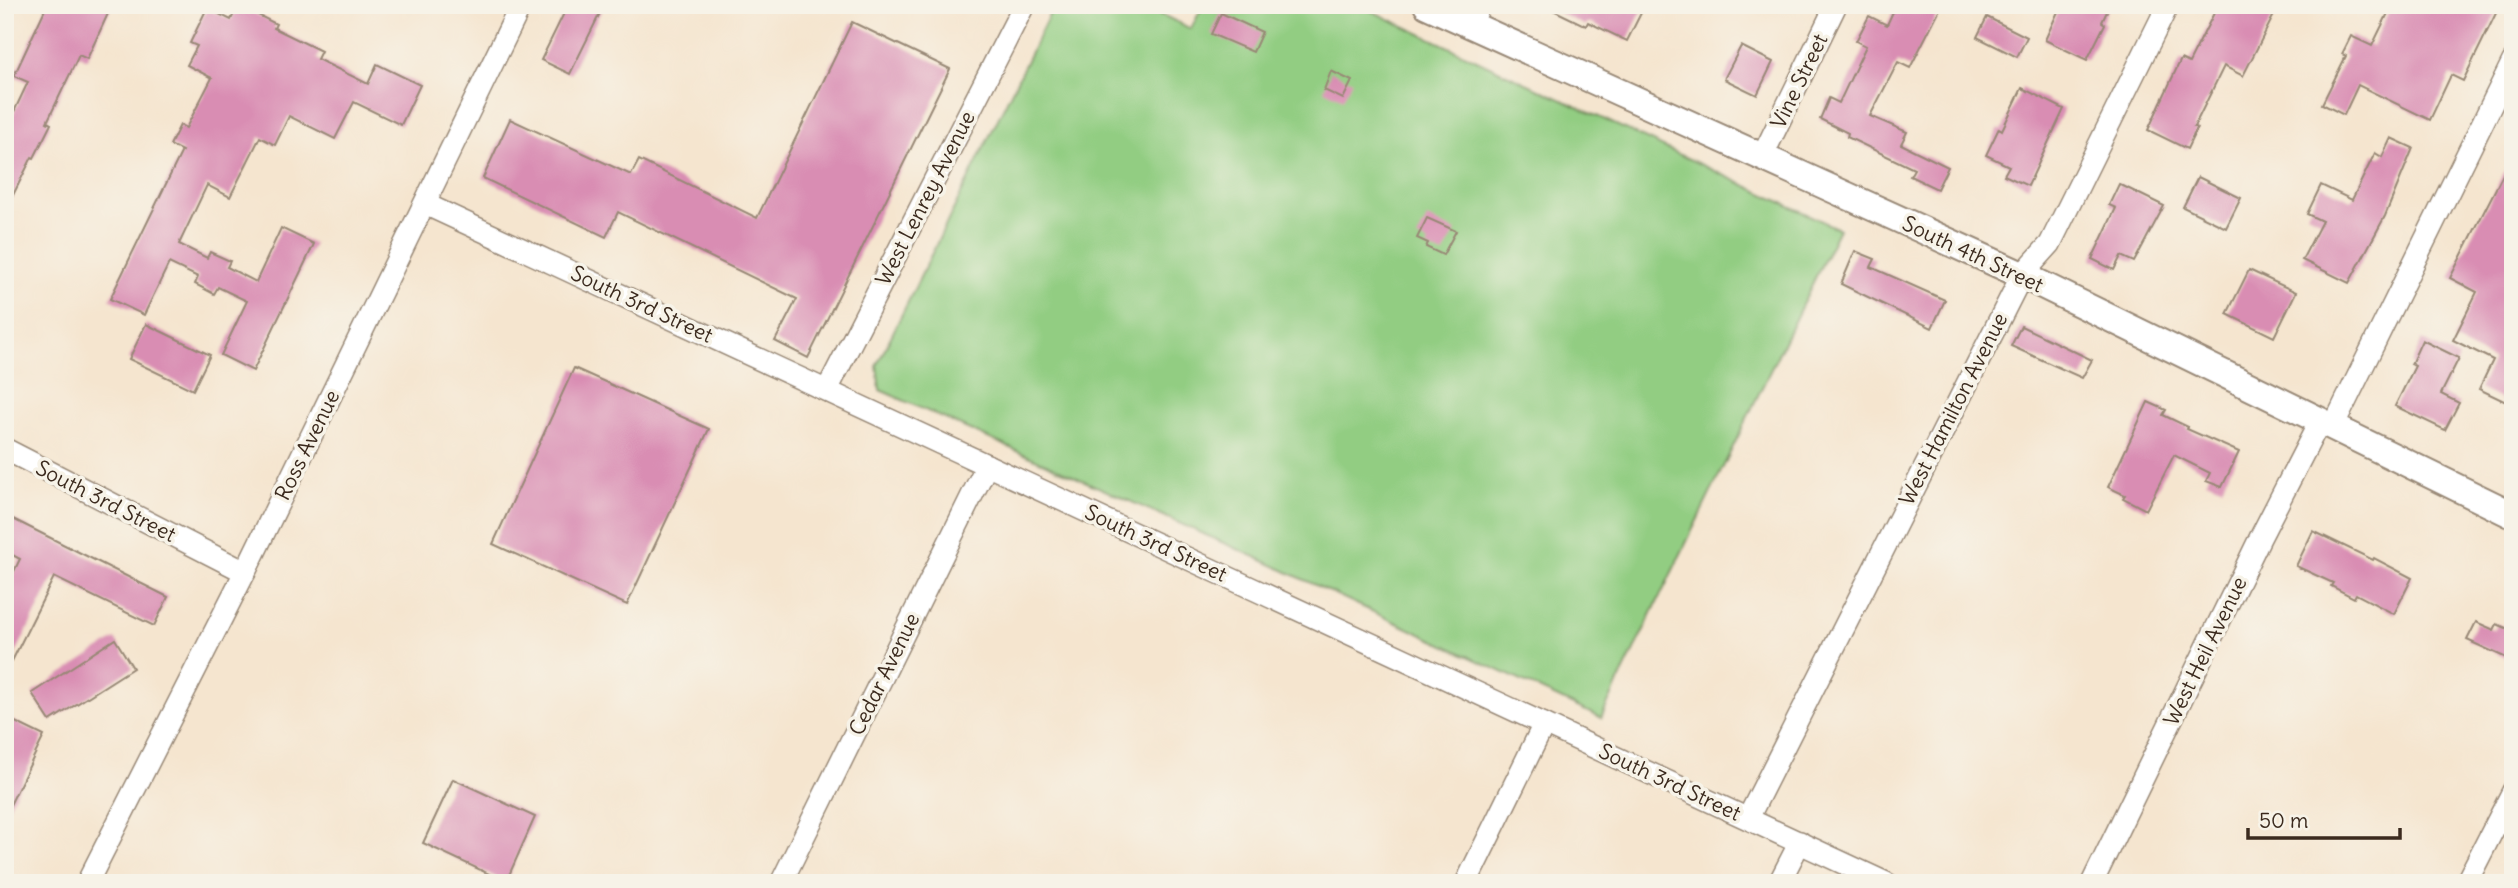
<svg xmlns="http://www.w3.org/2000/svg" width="2518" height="888" viewBox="0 0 2518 888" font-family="Delius,sans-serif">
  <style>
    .green { fill: #92cd82; stroke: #667c50; stroke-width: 2 }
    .building { fill: #d98db3 }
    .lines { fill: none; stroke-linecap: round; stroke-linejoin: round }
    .minor-casing { stroke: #988876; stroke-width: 24 }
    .major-casing { stroke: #988876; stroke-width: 30 }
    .minor { stroke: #fff; stroke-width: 21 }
    .major { stroke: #fff; stroke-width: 26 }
    .labels { text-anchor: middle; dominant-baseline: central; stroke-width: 7; stroke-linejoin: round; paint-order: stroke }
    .street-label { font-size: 21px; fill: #3b2a1e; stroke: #f7f3e8 }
  </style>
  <rect width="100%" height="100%" fill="#f7f3e8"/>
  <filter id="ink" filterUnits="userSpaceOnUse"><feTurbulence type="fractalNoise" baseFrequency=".0143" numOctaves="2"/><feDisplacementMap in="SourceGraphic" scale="14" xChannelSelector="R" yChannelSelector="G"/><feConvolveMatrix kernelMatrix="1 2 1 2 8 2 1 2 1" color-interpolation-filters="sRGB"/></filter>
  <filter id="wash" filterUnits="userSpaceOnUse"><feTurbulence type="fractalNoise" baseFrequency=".00686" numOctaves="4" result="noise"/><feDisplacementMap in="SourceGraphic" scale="28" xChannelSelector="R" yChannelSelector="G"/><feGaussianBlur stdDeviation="1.57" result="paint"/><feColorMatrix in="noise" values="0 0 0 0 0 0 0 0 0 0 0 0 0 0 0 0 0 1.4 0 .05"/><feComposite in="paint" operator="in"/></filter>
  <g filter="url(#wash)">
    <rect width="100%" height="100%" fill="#f5e5cf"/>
    <!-- green -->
    <path class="green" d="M 1054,5 L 1142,5 L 1191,29 L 1203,5 L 1359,5 L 1839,229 L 1601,718 L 1253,556 L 880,390 L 877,365 Z"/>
    <g id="blocks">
      <!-- building -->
      <g class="building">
        <path d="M 47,5 L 112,5 L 87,59 L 79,55 L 47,122 L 51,124 L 34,158 L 32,157 L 5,211 L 5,113 L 12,116 L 28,82 L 14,76 Z"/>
        <path d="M 238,5 L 276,24 L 274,28 L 321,51 L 317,59 L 368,84 L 377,64 L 420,85 L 401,125 L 354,102 L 335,139 L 289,116 L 275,145 L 260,137 L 230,197 L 207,185 L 179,244 L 207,258 L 210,252 L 230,261 L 227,267 L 256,282 L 281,228 L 314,244 L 253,371 L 221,355 L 247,301 L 218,287 L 214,294 L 195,284 L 198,277 L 169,263 L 144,315 L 110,299 L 182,151 L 170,145 L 180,125 L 186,128 L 212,78 L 187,65 L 197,46 L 190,43 L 207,8 L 231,20 Z"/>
        <path d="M 568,5 L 604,5 L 570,74 L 541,60 Z"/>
        <path d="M 1543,5 L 1645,5 L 1627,41 L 1588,22 L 1586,26 Z"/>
        <path d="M 1896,5 L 1942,5 L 1910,68 L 1898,62 L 1870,116 L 1907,132 L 1901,144 L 1948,167 L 1937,189 L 1910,176 L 1914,169 L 1847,137 L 1848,133 L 1820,119 L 1829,98 L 1839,103 L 1866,46 L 1856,41 L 1869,16 L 1887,25 Z"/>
        <path d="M 2061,5 L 2110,5 L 2102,22 L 2105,24 L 2087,60 L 2045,40 Z"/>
        <path d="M 2218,5 L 2279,5 L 2243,76 L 2224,66 L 2194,127 L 2197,128 L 2187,149 L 2148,130 L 2181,59 L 2189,63 Z"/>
        <path d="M 2392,5 L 2500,5 L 2463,81 L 2451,75 L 2430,120 L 2358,85 L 2344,115 L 2322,104 L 2346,56 L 2342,54 L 2351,36 L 2372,46 Z"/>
        <path d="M 1221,13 L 1262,32 L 1253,52 L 1211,34 Z"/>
        <path d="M 1987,17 L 2027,37 L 2017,57 L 1977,37 Z"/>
        <path d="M 852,22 L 950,69 L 808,358 L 775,341 L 797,299 L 618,212 L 606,237 L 483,178 L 510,119 L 631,175 L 639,160 L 757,218 Z"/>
        <path d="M 1741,46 L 1773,62 L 1757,95 L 1724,79 Z"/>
        <path d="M 1331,71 L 1352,81 L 1343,99 L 1324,90 Z"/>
        <path d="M 2022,88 L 2064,109 L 2028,186 L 2004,175 L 2009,166 L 1986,155 L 1999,128 L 2002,130 Z"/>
        <path d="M 2391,138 L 2413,148 L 2385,216 L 2349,283 L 2302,260 L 2322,221 L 2307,214 L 2321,185 L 2352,200 L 2375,153 L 2382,157 Z"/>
        <path d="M 2513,155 L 2513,393 L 2508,403 L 2479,389 L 2493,360 L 2453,340 L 2477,292 L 2450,278 Z"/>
        <path d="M 2198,177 L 2241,198 L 2226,228 L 2183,207 Z"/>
        <path d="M 2119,184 L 2164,206 L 2134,262 L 2121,256 L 2114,270 L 2092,259 L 2116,208 L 2109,205 Z"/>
        <path d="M 1427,218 L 1456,231 L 1443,255 L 1426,247 L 1428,243 L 1417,238 Z"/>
        <path d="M 1855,251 L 1875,259 L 1871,267 L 1945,300 L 1932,328 L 1841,284 Z"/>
        <path d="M 2249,270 L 2296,292 L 2274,337 L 2227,314 Z"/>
        <path d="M 146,324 L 210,355 L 193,390 L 129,359 Z"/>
        <path d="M 2021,326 L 2092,360 L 2082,378 L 2011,346 Z"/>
        <path d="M 2422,340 L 2459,358 L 2441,394 L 2459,403 L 2445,430 L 2395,406 L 2415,366 L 2411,364 Z"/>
        <path d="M 574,368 L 709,429 L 627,605 L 493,544 Z"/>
        <path d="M 2148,402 L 2166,410 L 2163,415 L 2188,427 L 2187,429 L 2239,452 L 2222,487 L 2206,481 L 2210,473 L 2174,455 L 2146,510 L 2123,498 L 2125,495 L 2108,487 Z"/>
        <path d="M 5,515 L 168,597 L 154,626 L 54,577 L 5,675 L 5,590 L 20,559 L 5,551 Z"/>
        <path d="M 2313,531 L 2373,560 L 2374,558 L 2412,578 L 2394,614 L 2356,594 L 2354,598 L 2331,586 L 2333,583 L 2296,566 Z"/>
        <path d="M 2476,622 L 2494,630 L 2497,624 L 2513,631 L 2513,661 L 2467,640 Z"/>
        <path d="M 115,639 L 133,668 L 50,721 L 32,693 Z"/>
        <path d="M 5,717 L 44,736 L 5,815 Z"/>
        <path d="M 453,779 L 535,817 L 506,882 L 423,843 Z"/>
      </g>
    </g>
  </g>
  <g filter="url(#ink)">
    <use href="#blocks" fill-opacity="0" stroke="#988876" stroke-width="2"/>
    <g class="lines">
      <defs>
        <g id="minor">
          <path d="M 1470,25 L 1480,5"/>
          <path d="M 1762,157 L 1836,5"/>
          <path d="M 425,204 L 1886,883"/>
          <path d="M 827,390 L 1024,5"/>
          <path d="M 2333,427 L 2513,61"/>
          <path d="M 5,449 L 245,572"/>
          <path d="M 1748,818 L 2022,275 L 2050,244 L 2168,5"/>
          <path d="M 87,883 L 245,572 L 521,5"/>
          <path d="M 781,883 L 987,465"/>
          <path d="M 1466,883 L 1544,724"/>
          <path d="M 1779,883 L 1800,842"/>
          <path d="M 2092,883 L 2260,538 L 2320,421"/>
          <path d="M 2466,883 L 2513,791"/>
        </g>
        <path id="major" d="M 1427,5 L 2022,275 L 2513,515"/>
      </defs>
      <!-- minor casing -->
      <use href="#minor" class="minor-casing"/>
      <!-- major casing -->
      <use href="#major" class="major-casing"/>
      <!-- minor -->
      <use href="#minor" class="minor"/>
      <!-- major -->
      <use href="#major" class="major"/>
    </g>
  </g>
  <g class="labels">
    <!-- street labels -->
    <g class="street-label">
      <text transform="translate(1799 81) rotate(-64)">Vine Street</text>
      <text transform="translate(925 198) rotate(-63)">West Lenrey Avenue</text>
      <text transform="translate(1973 254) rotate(25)">South 4th Street</text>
      <text transform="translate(642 304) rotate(25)">South 3rd Street</text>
      <text transform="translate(1953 409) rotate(-63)">West Hamilton Avenue</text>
      <text transform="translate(307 445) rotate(-64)">Ross Avenue</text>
      <text transform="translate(106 501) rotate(27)">South 3rd Street</text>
      <text transform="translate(1156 543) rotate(25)">South 3rd Street</text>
      <text transform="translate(2205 651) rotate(-64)">West Heil Avenue</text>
      <text transform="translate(884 674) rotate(-64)">Cedar Avenue</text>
      <text transform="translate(1670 782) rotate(25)">South 3rd Street</text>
    </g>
  </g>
  <!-- margin -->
  <rect width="2518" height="888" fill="none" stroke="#f7f3e8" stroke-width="28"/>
  <!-- scale -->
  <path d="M2248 828v10h152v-10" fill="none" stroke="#3b2a1e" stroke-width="3.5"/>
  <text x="2259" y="828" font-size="21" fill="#3b2a1e" stroke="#f7f3e8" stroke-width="5" paint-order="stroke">50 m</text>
</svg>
